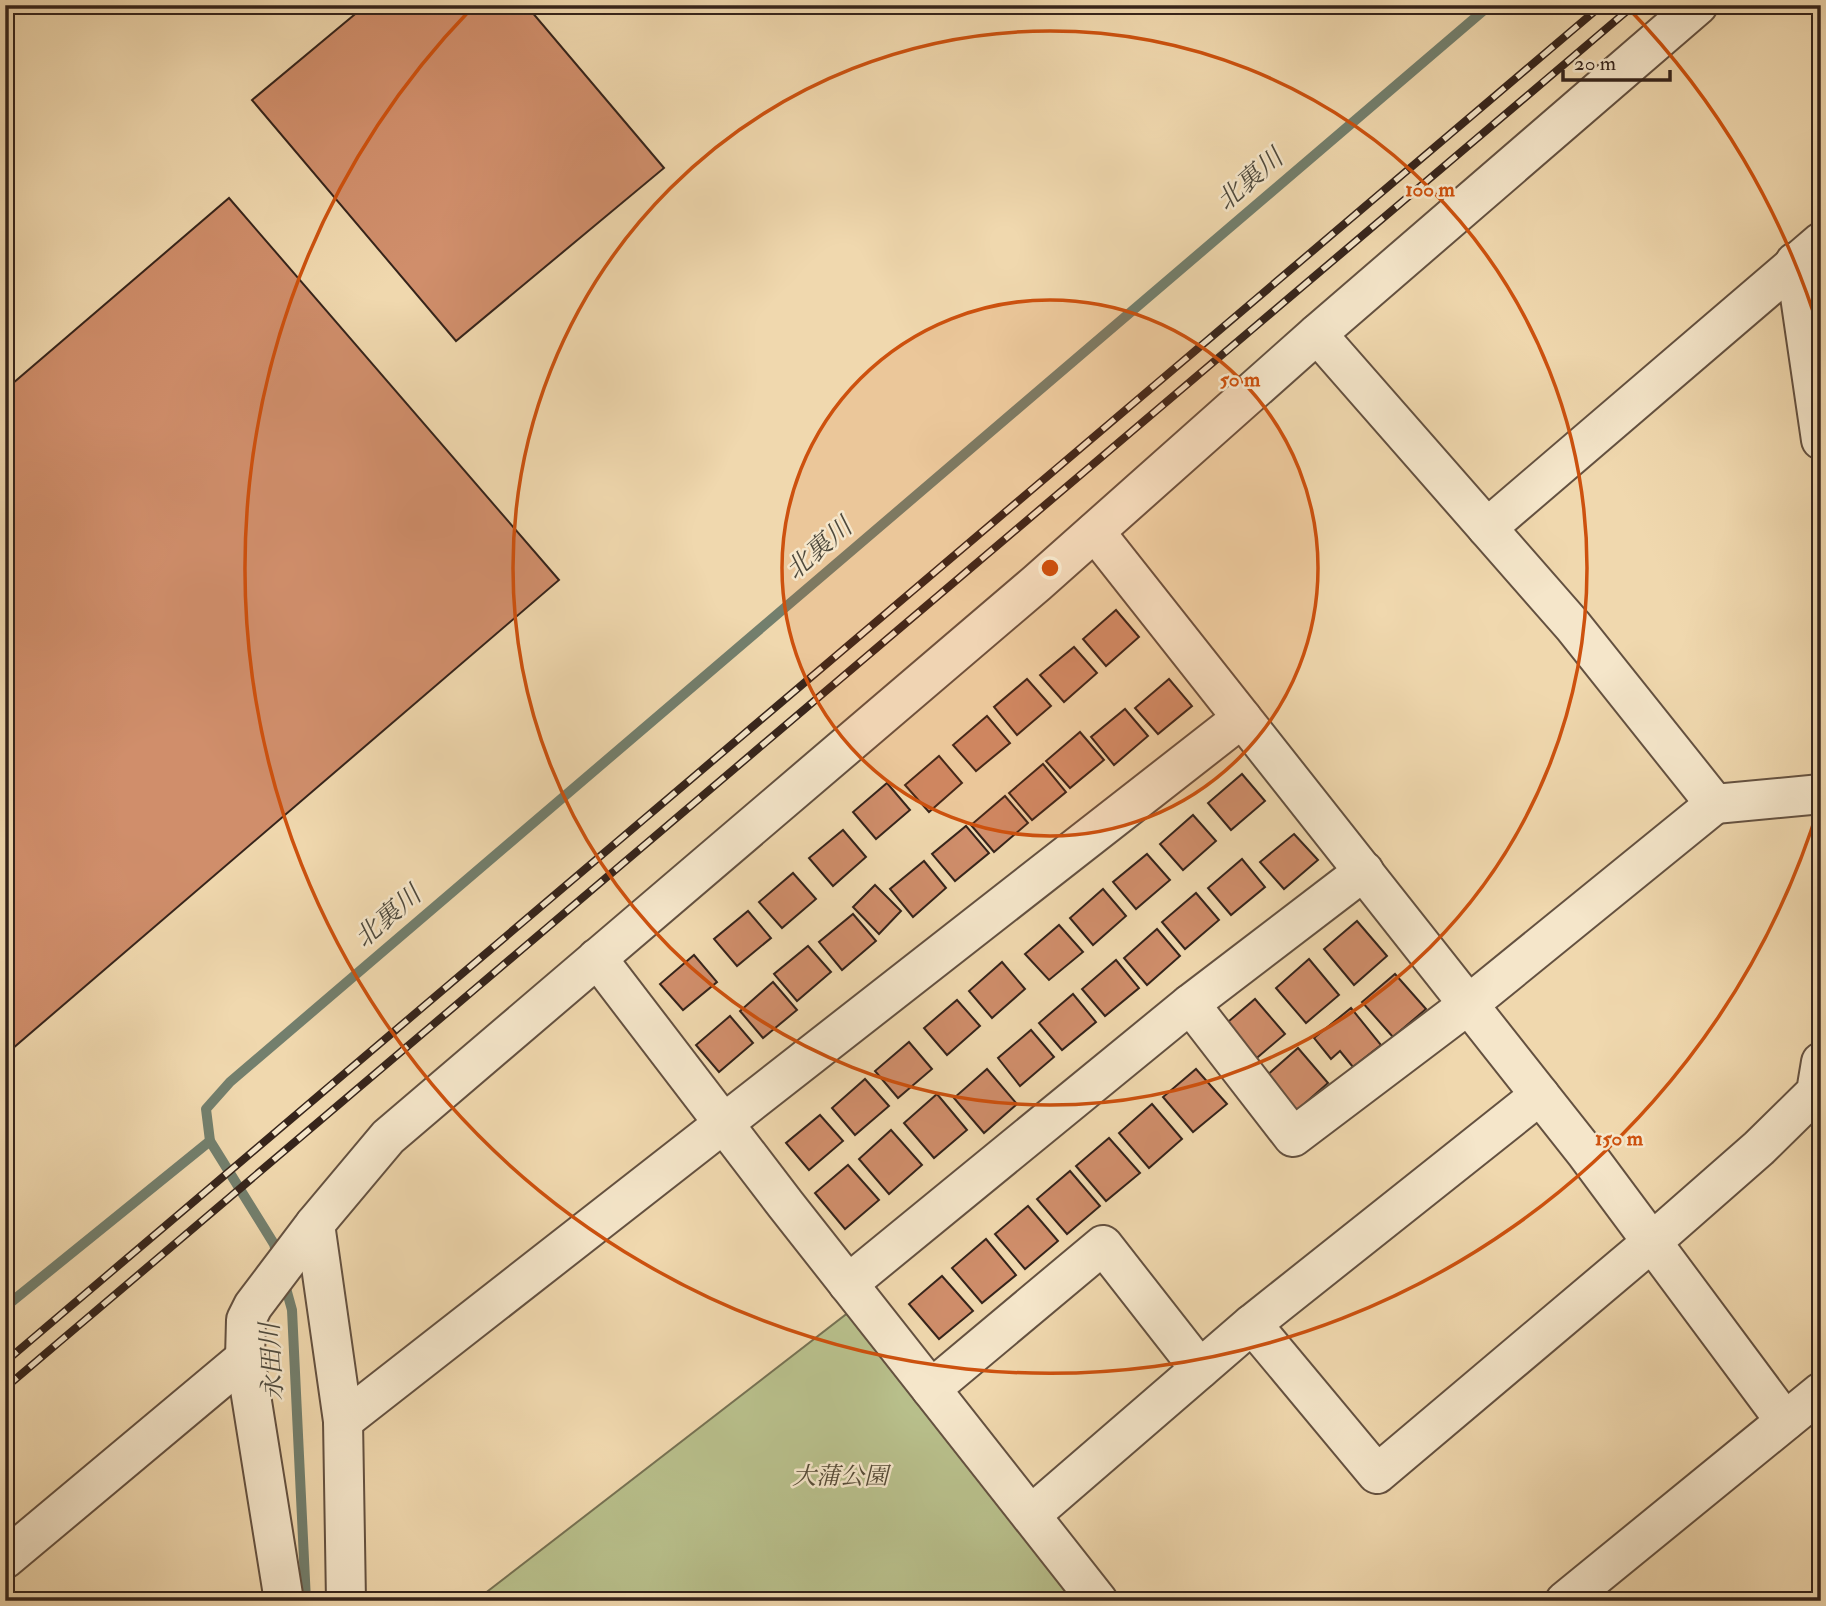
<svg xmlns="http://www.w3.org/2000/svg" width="1826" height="1606" viewBox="0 0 1826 1606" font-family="'IM FELL Double Pica','Noto Serif JP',serif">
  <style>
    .green { fill: #b8bf8b; stroke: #777253; stroke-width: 2 }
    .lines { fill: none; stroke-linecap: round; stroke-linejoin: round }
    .stream { stroke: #737f6d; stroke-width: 10 }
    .building { fill: #d08e6b; stroke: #36241b; stroke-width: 2 }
    .minor-casing { stroke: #645140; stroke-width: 42 }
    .minor { stroke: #f5e6ca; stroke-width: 38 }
    .rail-casing { stroke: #36241b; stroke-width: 8 }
    .rail { stroke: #f5e6ca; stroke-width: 5; stroke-dasharray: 16; stroke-linecap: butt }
    .ring { fill: none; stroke: #cd510e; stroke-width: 3.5 }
    .labels { text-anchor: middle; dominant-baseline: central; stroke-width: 5; stroke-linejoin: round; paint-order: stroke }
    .park-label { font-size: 24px; font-style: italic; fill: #564b37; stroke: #f5e6ca }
    .water-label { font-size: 26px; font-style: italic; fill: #4f4a3d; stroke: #f5e6ca }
    .centre { fill: #cd510e; stroke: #f5e6ca; stroke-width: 3.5 }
    .ring-label { font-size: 21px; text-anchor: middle; font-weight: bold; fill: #cd510e; stroke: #f5e6ca; stroke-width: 5; stroke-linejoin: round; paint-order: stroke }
  </style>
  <rect width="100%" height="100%" fill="#f0d8ae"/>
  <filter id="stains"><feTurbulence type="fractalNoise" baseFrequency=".00286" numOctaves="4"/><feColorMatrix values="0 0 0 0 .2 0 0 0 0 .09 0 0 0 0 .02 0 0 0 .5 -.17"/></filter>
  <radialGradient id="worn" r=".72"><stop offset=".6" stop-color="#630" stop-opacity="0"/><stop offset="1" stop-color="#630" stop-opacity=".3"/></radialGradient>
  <!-- green -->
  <path class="green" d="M 862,1302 L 1097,1601 L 475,1601 Z"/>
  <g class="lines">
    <!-- stream -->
    <g class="stream">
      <path d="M 278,1259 L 274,1244 L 210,1141 L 206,1109 L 230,1082 L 1490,5"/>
      <path d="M 284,1281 L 292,1310 L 306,1601"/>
      <path d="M 5,1307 L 210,1141"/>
    </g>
  </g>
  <!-- building -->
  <g class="building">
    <path d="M 366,5 L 526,5 L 664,168 L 456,341 L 252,100 Z"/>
    <path d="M 229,198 L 559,580 L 5,1055 L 5,390 Z"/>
    <path d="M 1116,610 L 1139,637 L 1106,666 L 1083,639 Z"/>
    <path d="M 1074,647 L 1097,673 L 1064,702 L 1040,675 Z"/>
    <path d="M 1027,679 L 1051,706 L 1017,735 L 994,707 Z"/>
    <path d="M 1169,679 L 1192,706 L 1158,734 L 1135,708 Z"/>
    <path d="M 1125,709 L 1148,736 L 1114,765 L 1091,737 Z"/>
    <path d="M 987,716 L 1010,743 L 976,771 L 953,745 Z"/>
    <path d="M 1080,732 L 1104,760 L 1070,788 L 1046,761 Z"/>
    <path d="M 939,756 L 962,783 L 929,812 L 905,785 Z"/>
    <path d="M 1043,764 L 1066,792 L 1032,820 L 1009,793 Z"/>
    <path d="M 1242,774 L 1265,801 L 1231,830 L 1208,803 Z"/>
    <path d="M 887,783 L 910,810 L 876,839 L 853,812 Z"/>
    <path d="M 1005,796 L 1028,823 L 994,852 L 971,825 Z"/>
    <path d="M 1193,815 L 1216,841 L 1183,870 L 1160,844 Z"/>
    <path d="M 966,826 L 989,853 L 955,881 L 932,854 Z"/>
    <path d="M 843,830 L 866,857 L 833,886 L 809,858 Z"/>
    <path d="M 1294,834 L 1318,860 L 1284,889 L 1260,862 Z"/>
    <path d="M 1147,854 L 1170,880 L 1136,909 L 1113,882 Z"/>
    <path d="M 1242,859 L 1265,887 L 1231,915 L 1208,888 Z"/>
    <path d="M 924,861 L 946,888 L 913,917 L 890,889 Z"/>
    <path d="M 793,873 L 816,899 L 782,928 L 759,902 Z"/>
    <path d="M 875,885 L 901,911 L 879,934 L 853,907 Z"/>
    <path d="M 1103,889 L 1126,916 L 1093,945 L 1070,918 Z"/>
    <path d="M 1196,893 L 1219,920 L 1185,949 L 1162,922 Z"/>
    <path d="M 748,911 L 771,938 L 737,966 L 714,939 Z"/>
    <path d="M 853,914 L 876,941 L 842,970 L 819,942 Z"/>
    <path d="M 1357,921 L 1387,956 L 1354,985 L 1324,949 Z"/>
    <path d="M 1059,925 L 1083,952 L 1049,980 L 1025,954 Z"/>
    <path d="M 1157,929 L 1180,956 L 1147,985 L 1124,958 Z"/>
    <path d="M 808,946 L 831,972 L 797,1001 L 774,974 Z"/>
    <path d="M 694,955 L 717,982 L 683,1010 L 660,984 Z"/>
    <path d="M 1309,959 L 1339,995 L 1306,1023 L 1276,988 Z"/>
    <path d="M 1116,960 L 1139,988 L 1105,1016 L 1082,989 Z"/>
    <path d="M 1002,962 L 1025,989 L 992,1018 L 969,991 Z"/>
    <path d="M 1395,974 L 1426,1009 L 1393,1037 L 1362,1002 Z"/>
    <path d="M 773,982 L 797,1010 L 763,1038 L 740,1011 Z"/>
    <path d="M 1073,994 L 1096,1022 L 1062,1050 L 1039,1023 Z"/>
    <path d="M 1255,999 L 1285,1034 L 1252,1062 L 1222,1027 Z"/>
    <path d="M 957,1000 L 980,1026 L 947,1055 L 924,1028 Z"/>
    <path d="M 1351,1008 L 1381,1045 L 1353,1067 L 1340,1051 L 1331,1059 L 1314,1038 Z"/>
    <path d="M 730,1016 L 753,1043 L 719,1072 L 696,1045 Z"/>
    <path d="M 1031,1030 L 1054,1057 L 1020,1086 L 998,1058 Z"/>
    <path d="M 909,1042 L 932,1069 L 898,1098 L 875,1071 Z"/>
    <path d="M 1298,1048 L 1328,1083 L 1295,1112 L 1265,1077 Z"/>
    <path d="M 987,1069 L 1017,1104 L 984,1133 L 954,1098 Z"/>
    <path d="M 1196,1069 L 1227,1104 L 1193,1132 L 1163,1097 Z"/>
    <path d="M 865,1079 L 889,1106 L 855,1135 L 832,1108 Z"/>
    <path d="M 937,1094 L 967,1130 L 934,1158 L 904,1123 Z"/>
    <path d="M 1152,1104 L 1182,1139 L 1149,1168 L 1119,1133 Z"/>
    <path d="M 820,1115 L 843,1141 L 809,1170 L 786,1143 Z"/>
    <path d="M 891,1130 L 922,1165 L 889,1194 L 859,1159 Z"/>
    <path d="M 1109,1138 L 1140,1173 L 1106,1201 L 1076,1166 Z"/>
    <path d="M 848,1165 L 879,1200 L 845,1229 L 815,1193 Z"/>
    <path d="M 1070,1171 L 1100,1206 L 1067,1234 L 1037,1199 Z"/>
    <path d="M 1028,1206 L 1058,1241 L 1025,1269 L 995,1234 Z"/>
    <path d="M 986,1239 L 1016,1275 L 982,1303 L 952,1268 Z"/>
    <path d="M 942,1276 L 973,1311 L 939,1339 L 909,1304 Z"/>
  </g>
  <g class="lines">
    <defs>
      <g id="minor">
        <path d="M 1795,262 L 1821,440"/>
        <path d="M 1317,334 L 1573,626 L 1715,804 L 1821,794"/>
        <path d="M 1487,528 L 1821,242"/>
        <path d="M 1095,532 L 1585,1152 L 1785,1421"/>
        <path d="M 597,958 L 786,1205 L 1098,1601"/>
        <path d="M 1190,1004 L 1364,871"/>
        <path d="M 315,1224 L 343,1421 L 346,1601"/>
        <path d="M 848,1284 L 1190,1004 L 1293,1137 L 1469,1004 L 1715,804"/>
        <path d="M 1252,1324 L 1540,1095"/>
        <path d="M 931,1389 L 1103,1245 L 1200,1369"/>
        <path d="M 343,1421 L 1242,718"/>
        <path d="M 1031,1515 L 1252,1324 L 1377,1474 L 1653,1241 L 1759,1148 L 1816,1092 L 1821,1062"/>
        <path d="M 5,1559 L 245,1358"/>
        <path d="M 284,1601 L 245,1358 L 246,1320 L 253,1306 L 315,1224 L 388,1137 L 1037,583 L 1317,334 L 1698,5"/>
        <path d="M 1565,1601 L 1821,1392"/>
      </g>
    </defs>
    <!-- minor casing -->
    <use href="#minor" class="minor-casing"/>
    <!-- minor -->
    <use href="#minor" class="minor"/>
    <defs>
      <g id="rail">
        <path d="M 5,1362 L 1602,5"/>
        <path d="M 5,1388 L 1634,5"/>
      </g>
    </defs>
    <!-- rail casing -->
    <use href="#rail" class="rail-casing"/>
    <!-- rail -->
    <use href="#rail" class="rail"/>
  </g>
  <!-- distance rings -->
  <circle cx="1050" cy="568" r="268" fill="#cd510e" fill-opacity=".12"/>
  <g class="ring">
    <circle cx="1050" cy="568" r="268"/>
    <circle cx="1050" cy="568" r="537"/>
    <path d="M1820 803A805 805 0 1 1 471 9M1629 9A805 805 0 0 1 1820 333"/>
  </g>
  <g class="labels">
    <!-- park labels -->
    <g class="park-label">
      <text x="840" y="1476">大蒲公園</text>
    </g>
    <!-- water labels -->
    <g class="water-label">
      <text transform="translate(1250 180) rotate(-41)">北裏川</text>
      <text transform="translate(819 549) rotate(-41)">北裏川</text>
      <text transform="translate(388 917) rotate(-41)">北裏川</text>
      <text transform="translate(272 1362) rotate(-93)">永田川</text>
    </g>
  </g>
  <circle cx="1050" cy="568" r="10" class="centre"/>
  <g class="ring-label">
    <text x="1430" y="196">100 m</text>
    <text x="1240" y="386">50 m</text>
    <text x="1619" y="1145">150 m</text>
  </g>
  <!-- margin -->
  <rect width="1826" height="1606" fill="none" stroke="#f0d8ae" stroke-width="28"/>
  <rect x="7" y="7" width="1812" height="1592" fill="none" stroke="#36241b" stroke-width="3.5"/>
  <rect x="14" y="14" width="1798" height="1578" fill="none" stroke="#36241b" stroke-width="2"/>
  <!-- scale -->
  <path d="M1563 70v10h107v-10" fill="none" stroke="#36241b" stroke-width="3.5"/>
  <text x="1574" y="70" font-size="21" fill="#36241b" stroke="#f5e6ca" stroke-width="5" paint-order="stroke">20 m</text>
  <rect width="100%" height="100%" filter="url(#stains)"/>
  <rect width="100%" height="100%" fill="url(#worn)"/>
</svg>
